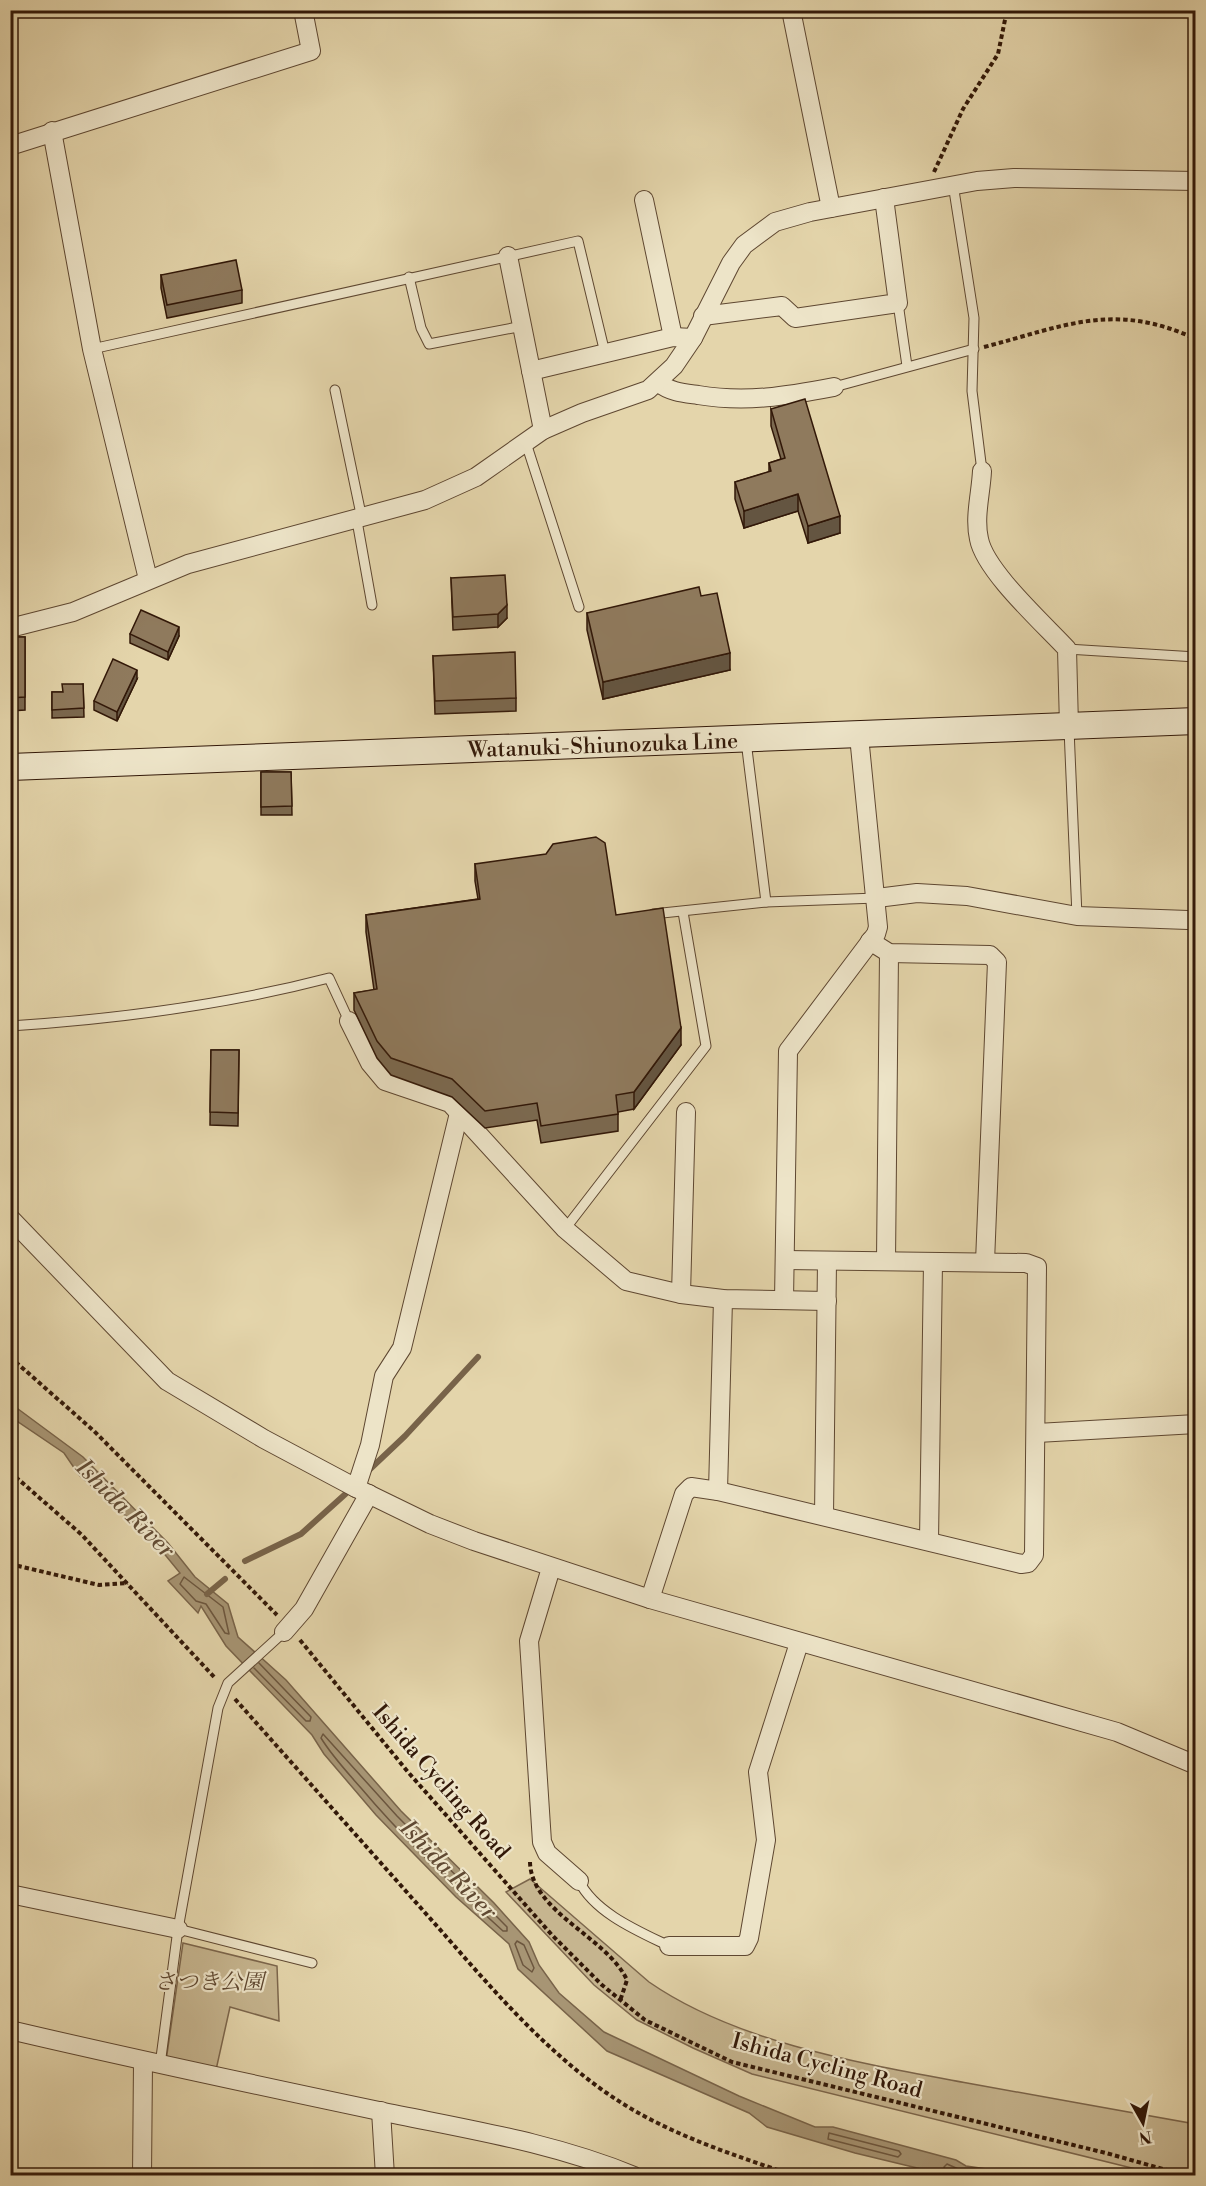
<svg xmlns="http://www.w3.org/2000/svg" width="1206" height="2186" viewBox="0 0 1206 2186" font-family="'Libre Bodoni','Noto Serif JP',serif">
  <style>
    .green { fill: #c6b58f; stroke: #7c664c; stroke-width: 1.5 }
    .water { fill: #a79574; stroke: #786349; stroke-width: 1.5 }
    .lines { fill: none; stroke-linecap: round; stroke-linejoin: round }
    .shore { stroke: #6c563e; stroke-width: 1.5 }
    .stream { stroke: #786349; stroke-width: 6 }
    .service-casing { stroke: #5e4731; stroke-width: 11 }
    .minor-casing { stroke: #5e4731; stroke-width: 20 }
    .secondary-casing { stroke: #321808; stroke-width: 28 }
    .path { stroke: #321808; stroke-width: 4; stroke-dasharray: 4.5 3; stroke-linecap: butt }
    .service { stroke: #ede4c8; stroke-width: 9 }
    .minor { stroke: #ede4c8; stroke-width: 18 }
    .secondary { stroke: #ede4c8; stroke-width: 26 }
    .wall { fill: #7b6950; stroke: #321808; stroke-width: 1.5 }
    .shaded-wall { fill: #645541; stroke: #321808; stroke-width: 1.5 }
    .building { fill: #8f7a5d; stroke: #321808; stroke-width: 1.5 }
    .labels { text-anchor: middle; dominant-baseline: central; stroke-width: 4.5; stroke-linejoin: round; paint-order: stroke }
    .street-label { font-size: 22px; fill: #321808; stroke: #ede4c8 }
    .park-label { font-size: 22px; font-style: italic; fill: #5e4730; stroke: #ede4c8 }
    .water-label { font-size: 24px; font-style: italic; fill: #614a33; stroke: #ede4c8 }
  </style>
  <rect width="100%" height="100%" fill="#e4d5ab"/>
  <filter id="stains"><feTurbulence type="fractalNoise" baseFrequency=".00333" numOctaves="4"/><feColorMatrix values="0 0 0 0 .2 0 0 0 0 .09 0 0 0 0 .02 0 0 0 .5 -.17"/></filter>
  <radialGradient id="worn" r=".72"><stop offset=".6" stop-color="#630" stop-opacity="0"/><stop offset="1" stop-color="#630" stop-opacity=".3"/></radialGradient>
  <!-- green -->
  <g class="green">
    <path d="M 530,1879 L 649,1982 C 737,2043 864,2064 967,2083 C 1043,2097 1119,2110 1195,2124 L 1195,2175 L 1160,2175 L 752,2074 L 693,2048 L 637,2020 L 594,1985 L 506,1892 Z"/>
    <path d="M 183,1943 L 277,1966 L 279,2021 L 230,2007 L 216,2070 L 166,2061 Z"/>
  </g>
  <!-- water -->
  <path class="water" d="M 10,1403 L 83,1457 L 168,1543 L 195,1577 L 228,1604 L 238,1637 L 286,1680 L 401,1811 L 494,1903 L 529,1942 L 539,1965 L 559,1993 L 604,2032 L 739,2096 L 815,2127 L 833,2127 L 956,2160 L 966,2166 L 1029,2175 L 946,2175 L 855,2153 L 767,2127 L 749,2113 L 607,2051 L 518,1969 L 509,1944 L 456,1897 L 376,1815 L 324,1754 L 312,1735 L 226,1646 L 201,1606 L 198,1613 L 168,1581 L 180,1573 L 153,1540 L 79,1475 L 64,1453 L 11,1417 Z"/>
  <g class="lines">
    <!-- shore -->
    <g class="shore">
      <path d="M 184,1577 L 223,1607 L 229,1634 L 225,1633 L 206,1604 L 196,1601 L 180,1584 Z"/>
      <path d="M 254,1668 L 306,1721 L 310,1721 L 311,1717 L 259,1663"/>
      <path d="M 323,1734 L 397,1816 L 507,1927 L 507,1931 L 503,1931 C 453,1886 404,1839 361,1788 C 347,1772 332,1756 321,1738 Z"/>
      <path d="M 517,1941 L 524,1945 L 534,1968 L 532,1972 L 523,1965 L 515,1944 Z"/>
      <path d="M 829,2133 L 899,2151 L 901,2154 L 898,2157 L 828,2139 Z"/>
      <path d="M 947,2176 L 944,2167 L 947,2164 L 965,2172 L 999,2176"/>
    </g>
    <!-- stream -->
    <g class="stream">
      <path d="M 368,1471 L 405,1436 L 478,1357"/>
      <path d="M 245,1561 L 301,1534 L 351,1489"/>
      <path d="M 207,1594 L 225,1579"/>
    </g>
    <defs>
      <g id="service">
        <path d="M 953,184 L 974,318 L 972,391 L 982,471"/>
        <path d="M 409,277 L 421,328 L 429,344 L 523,326"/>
        <path d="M 898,303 L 907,366"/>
        <path d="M 92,349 L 578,241 L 605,353"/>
        <path d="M 834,387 L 974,349"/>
        <path d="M 335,390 L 362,519"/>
        <path d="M 526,443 L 579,607"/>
        <path d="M 357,521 L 372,605"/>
        <path d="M 1067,649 L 1196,657"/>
        <path d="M 1069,729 L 1077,916"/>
        <path d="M 746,741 L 766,902"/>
        <path d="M 653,914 L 766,902 L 877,898"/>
        <path d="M 10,1026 C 118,1019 225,1005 329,978 L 349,1021"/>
        <path d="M 565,1229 L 706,1046 L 683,912"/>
        <path d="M 579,1881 C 595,1913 638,1931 669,1946"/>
        <path d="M 178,1929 L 312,1963"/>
        <path d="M 160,2065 L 178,1929 L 218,1708 L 228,1683 L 284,1632"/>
      </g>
      <g id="minor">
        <path d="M 791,10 L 831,208"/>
        <path d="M 52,131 L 92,349 L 148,579"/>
        <path d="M 10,146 L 311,51 L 303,10"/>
        <path d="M 644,200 L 673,337"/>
        <path d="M 508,256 L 543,430"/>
        <path d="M 703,316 L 782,306 L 795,318 L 898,303 L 884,198"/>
        <path d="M 531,371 L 673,337 L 693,338"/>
        <path d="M 659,383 C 670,392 684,393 698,395 C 746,403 787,396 834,387"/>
        <path d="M 982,471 C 981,493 974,517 979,539 C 985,571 1044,624 1067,649 L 1069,726"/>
        <path d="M 10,628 L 73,612 L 188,564 L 425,500 L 476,477 L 543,430 L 582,413 L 648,390 L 674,366 L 693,338 L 731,263 L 744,245 L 775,222 L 810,212 L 977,181 L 1014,178 L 1196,181"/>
        <path d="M 877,898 L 917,893 L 967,896 L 1077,916 L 1188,920"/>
        <path d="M 870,941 L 889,953 L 990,955 L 997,962 L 985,1262"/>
        <path d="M 349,1021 L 370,1063 L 385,1081 L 450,1103 L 565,1229 L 626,1281 L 681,1294 L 723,1299 L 827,1301"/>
        <path d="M 10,1218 L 167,1381 L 264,1439 L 356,1488 L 430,1524 L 474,1541 L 650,1599 L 1117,1732 L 1196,1765"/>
        <path d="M 886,1261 L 889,953"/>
        <path d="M 681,1294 L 686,1112"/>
        <path d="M 784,1300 L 788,1051 L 876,934 L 878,927 L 859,736"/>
        <path d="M 1037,1433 L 1196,1424"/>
        <path d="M 356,1488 L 370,1445 L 384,1376 L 402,1348 L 459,1113"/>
        <path d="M 718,1491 L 723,1299"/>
        <path d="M 824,1516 L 827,1261"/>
        <path d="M 929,1541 L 933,1262"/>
        <path d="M 551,1568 L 529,1641 L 542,1842 L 547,1853 L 579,1881"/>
        <path d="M 650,1599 L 684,1494 L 691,1487 L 718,1491 L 1021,1564 L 1028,1563 L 1034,1555 L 1037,1267 L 1026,1263 L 785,1260"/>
        <path d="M 284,1632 L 304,1609 L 369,1494"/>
        <path d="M 10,1894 L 178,1929"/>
        <path d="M 669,1946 L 745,1946 L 749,1938 L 766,1840 L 758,1772 L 799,1643"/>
        <path d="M 10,2030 C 133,2059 256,2085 379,2111 C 465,2129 552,2142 634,2176"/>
        <path d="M 381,2111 L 385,2176"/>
        <path d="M 142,2176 L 143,2062"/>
      </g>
      <path id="secondary" d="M 10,767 L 1196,721"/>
    </defs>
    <!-- service casing -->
    <use href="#service" class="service-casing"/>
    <!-- minor casing -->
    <use href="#minor" class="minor-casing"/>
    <!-- secondary casing -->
    <use href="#secondary" class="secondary-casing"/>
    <!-- path -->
    <g class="path">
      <path d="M 934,172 L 963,109 L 998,54 L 1007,10"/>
      <path d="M 984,347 C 1065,326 1114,301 1196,339"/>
      <path d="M 10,1357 L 94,1431 L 277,1615"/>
      <path d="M 10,1472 L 82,1535 L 215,1678"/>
      <path d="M 10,1564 L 99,1585 L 128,1583"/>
      <path d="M 300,1640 L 408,1772 L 552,1935 L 602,1985 L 645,2020 L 732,2062 L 1106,2153 L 1188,2176"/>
      <path d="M 235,1699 C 299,1771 364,1844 428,1916 C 492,1988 557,2069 644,2116 C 692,2142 743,2158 795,2176"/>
      <path d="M 530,1862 C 531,1912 607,1937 627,1980 L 620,2001"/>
    </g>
    <!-- service -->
    <use href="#service" class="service"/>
    <!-- minor -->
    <use href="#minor" class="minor"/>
    <!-- secondary -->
    <use href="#secondary" class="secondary"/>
  </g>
  <!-- wall -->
  <g class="wall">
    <path d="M 161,275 L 242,290 L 242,303 L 167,318 L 161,288 Z"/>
    <path d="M 771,409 L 840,533 L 808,543 L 798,511 L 744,528 L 735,499 L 735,482 L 769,472 L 769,463 L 781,459 L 771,426 Z"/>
    <path d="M 451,578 L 507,618 L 498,627 L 453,630 Z"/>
    <path d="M 701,596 L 730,670 L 603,699 L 587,630 L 587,613 Z"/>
    <path d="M 130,634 L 179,636 L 168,660 L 130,643 Z"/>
    <path d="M 10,637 L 25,637 L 25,710 L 10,711 Z"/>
    <path d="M 433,656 L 516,698 L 516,711 L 435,714 Z"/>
    <path d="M 137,679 L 117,721 L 94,710 L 94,701 Z"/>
    <path d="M 83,684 L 84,717 L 52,718 L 52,692 L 62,692 Z"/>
    <path d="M 261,772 L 291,772 L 292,815 L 261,815 Z"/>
    <path d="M 475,864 L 616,915 L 681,1045 L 634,1109 L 618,1112 L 618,1131 L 541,1143 L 537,1120 L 485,1128 L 452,1097 L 391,1075 L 377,1058 L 354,1010 L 354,993 L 374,990 L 366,932 L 366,915 L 478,899 L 475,881 Z"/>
    <path d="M 211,1050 L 239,1050 L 238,1126 L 210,1125 Z"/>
  </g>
  <!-- shaded-wall -->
  <g class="shaded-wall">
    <path d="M 798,494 L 798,511 L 744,528 L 744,511 Z"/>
    <path d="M 840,516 L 840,533 L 808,543 L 808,526 Z"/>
    <path d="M 507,605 L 507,618 L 498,627 L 498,614 Z"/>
    <path d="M 179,627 L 179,636 L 168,660 L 168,652 Z"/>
    <path d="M 730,653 L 730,670 L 603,699 L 603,682 Z"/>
    <path d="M 137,670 L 137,679 L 117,721 L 117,712 Z"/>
    <path d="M 681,1028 L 681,1045 L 634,1109 L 634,1092 Z"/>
  </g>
  <!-- building -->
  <g class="building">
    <path d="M 236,260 L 242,290 L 167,305 L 161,275 Z"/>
    <path d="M 805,399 L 840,516 L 808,526 L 798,494 L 744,511 L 735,482 L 771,471 L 769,463 L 785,458 L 771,409 Z"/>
    <path d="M 505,575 L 507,605 L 498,614 L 453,617 L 451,578 Z"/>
    <path d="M 699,587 L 701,596 L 717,593 L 730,653 L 603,682 L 587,613 Z"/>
    <path d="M 141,610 L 179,627 L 168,652 L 130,634 Z"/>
    <path d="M 10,637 L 25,637 L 25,697 L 10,698 Z"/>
    <path d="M 515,652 L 516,698 L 435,701 L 433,656 Z"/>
    <path d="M 113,659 L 137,670 L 117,712 L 94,701 Z"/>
    <path d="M 62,684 L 83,684 L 84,708 L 52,710 L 52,692 L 63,692 Z"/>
    <path d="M 261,772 L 291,772 L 292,806 L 261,807 Z"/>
    <path d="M 596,837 L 605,843 L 616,915 L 663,908 L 681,1028 L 634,1092 L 616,1095 L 618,1114 L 541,1126 L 537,1103 L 485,1111 L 452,1079 L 391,1058 L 377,1041 L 354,993 L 377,989 L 366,915 L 480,899 L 475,864 L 546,854 L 553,844 Z"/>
    <path d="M 211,1050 L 239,1050 L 238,1113 L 210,1112 Z"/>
  </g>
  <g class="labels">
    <!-- street labels -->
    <g class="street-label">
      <text transform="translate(603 746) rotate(-2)">Watanuki-Shiunozuka Line</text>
      <text transform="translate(441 1782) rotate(49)">Ishida Cycling Road</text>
      <text transform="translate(827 2066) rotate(15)">Ishida Cycling Road</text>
    </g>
    <!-- park labels -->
    <g class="park-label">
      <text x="209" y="1982">さつき公園</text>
    </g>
    <!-- water labels -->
    <g class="water-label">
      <text transform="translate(125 1509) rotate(45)">Ishida River</text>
      <text transform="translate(448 1870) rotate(46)">Ishida River</text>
    </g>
  </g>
  <!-- margin -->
  <rect width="1206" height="2186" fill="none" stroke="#e4d5ab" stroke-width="36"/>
  <rect x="12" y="12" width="1182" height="2162" fill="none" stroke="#321808" stroke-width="3"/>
  <rect x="18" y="18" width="1170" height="2150" fill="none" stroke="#321808" stroke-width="1.5"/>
  <!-- north arrow -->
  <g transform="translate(1143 2123) rotate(171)" stroke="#ede4c8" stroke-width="4.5" paint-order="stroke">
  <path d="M0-4.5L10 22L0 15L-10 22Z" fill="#321808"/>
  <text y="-9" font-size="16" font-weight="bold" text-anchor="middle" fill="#321808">N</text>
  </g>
  <rect width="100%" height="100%" filter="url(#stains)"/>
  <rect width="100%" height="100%" fill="url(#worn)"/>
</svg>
